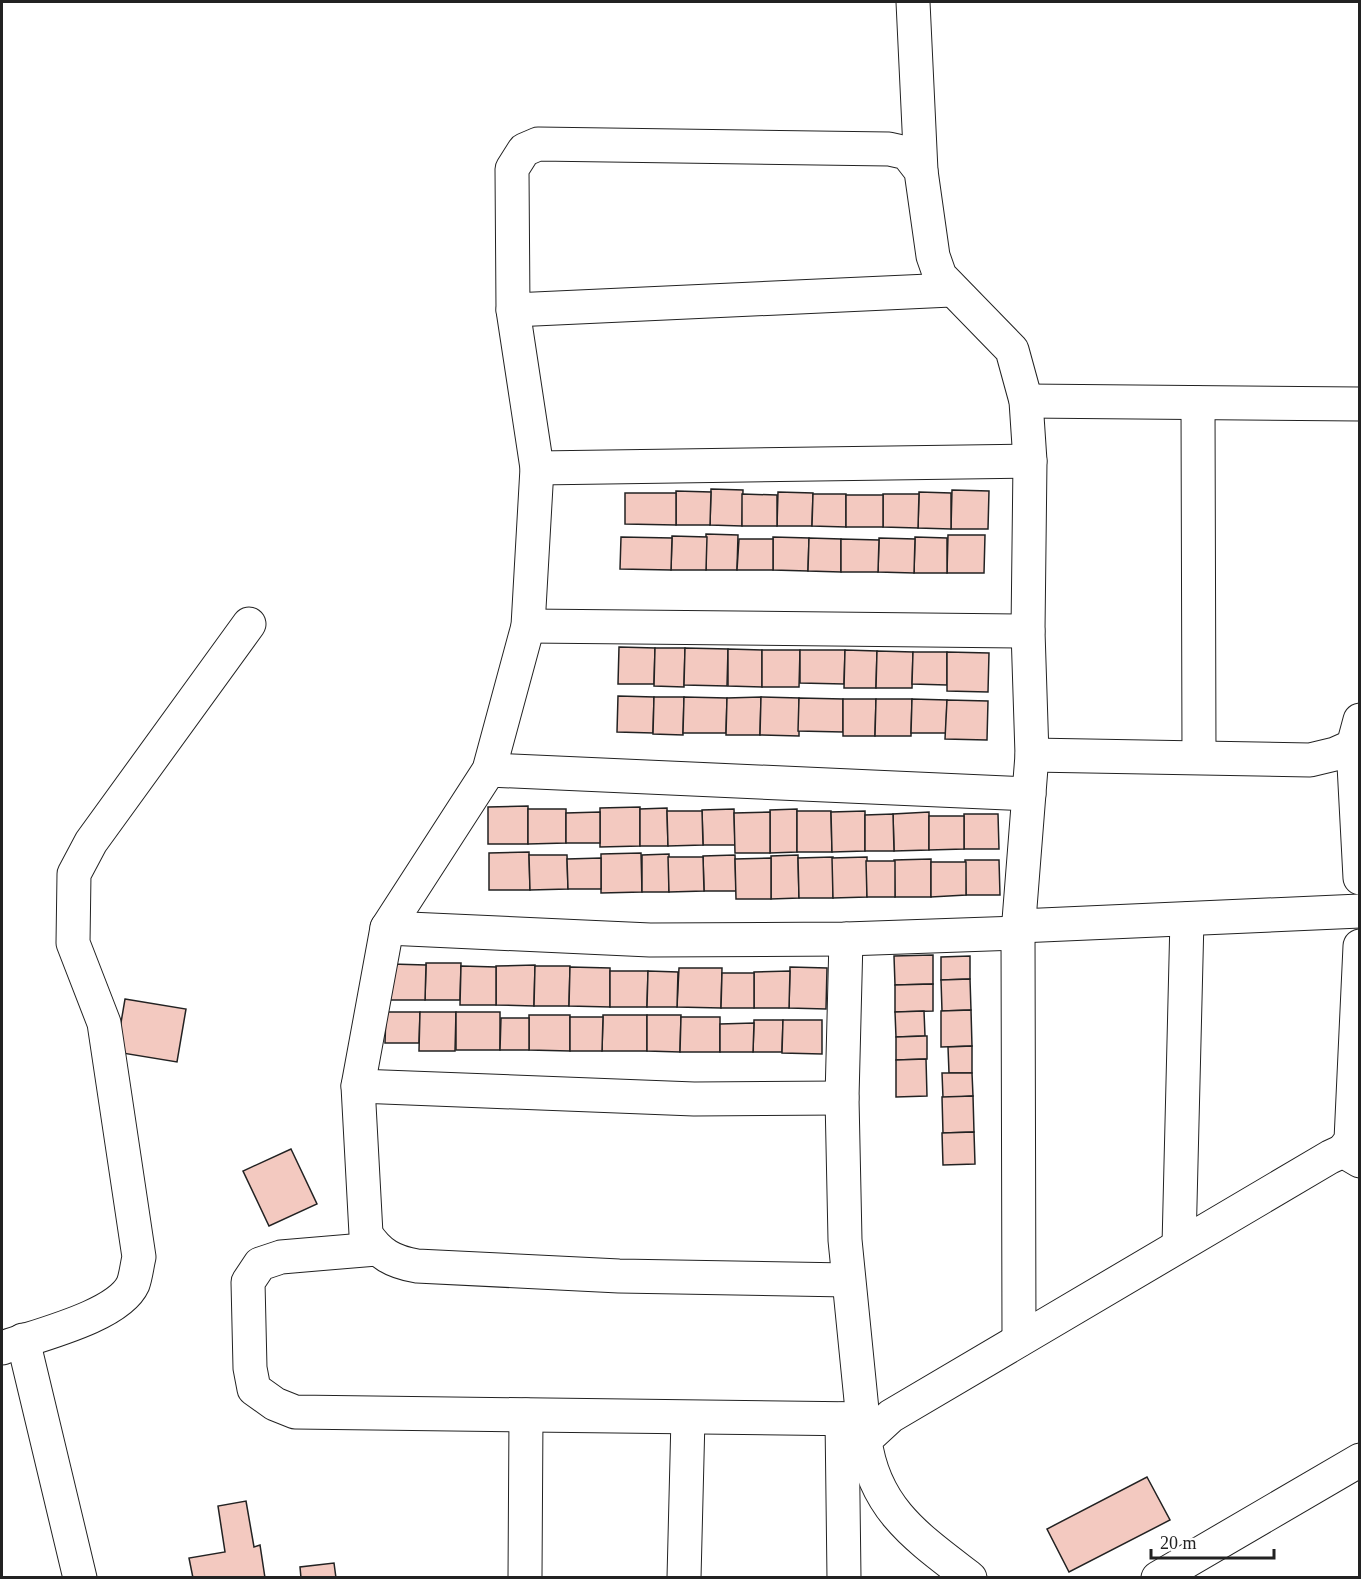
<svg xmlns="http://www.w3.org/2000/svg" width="1361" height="1579" viewBox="0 0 1361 1579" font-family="Georgia,serif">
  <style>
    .building { fill: #f3c9c0; stroke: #222; stroke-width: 1.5 }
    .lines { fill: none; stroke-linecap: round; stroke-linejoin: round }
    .minor-casing { stroke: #222; stroke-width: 35 }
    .minor { stroke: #fff; stroke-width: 33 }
  </style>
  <rect width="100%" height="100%" fill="#fff"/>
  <!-- building -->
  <g class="building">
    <path d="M 711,489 L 743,490 L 742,526 L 710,525 Z"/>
    <path d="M 952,490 L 989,491 L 988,529 L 951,529 Z"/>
    <path d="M 676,491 L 711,492 L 710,525 L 676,525 Z"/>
    <path d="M 778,492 L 813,493 L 812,526 L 777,526 Z"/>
    <path d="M 919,492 L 951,493 L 951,529 L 918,528 Z"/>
    <path d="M 625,493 L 676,493 L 676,525 L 625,524 Z"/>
    <path d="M 742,494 L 777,495 L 777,526 L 742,526 Z"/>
    <path d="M 813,494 L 846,494 L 846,527 L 812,526 Z"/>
    <path d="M 883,494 L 919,494 L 918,528 L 883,527 Z"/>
    <rect x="846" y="495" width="37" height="32"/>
    <path d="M 706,534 L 738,535 L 737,570 L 706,570 Z"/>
    <path d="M 948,535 L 985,535 L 984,573 L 947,573 Z"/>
    <path d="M 672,536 L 707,537 L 706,570 L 671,570 Z"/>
    <path d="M 621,537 L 672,538 L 671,570 L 620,569 Z"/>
    <path d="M 773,537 L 809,538 L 808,571 L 773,570 Z"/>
    <path d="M 915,537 L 947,538 L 947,573 L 914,573 Z"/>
    <path d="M 809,538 L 841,539 L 841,572 L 808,571 Z"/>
    <path d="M 879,538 L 915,539 L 914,573 L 878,572 Z"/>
    <path d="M 739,539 L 773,539 L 773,570 L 737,570 Z"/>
    <path d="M 841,539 L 879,540 L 878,572 L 841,572 Z"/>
    <path d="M 619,647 L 655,648 L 654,684 L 618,684 Z"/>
    <path d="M 655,648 L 685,648 L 684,687 L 654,686 Z"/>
    <path d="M 685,648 L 728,649 L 727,686 L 684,685 Z"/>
    <path d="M 728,649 L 762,650 L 762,687 L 728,686 Z"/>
    <path d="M 762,650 L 800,650 L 799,687 L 762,687 Z"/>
    <path d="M 800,650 L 845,650 L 844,684 L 800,683 Z"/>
    <path d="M 845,650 L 877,651 L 876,688 L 844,688 Z"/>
    <path d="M 877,651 L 913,652 L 912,688 L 876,688 Z"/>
    <path d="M 913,652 L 947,652 L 947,685 L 912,684 Z"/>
    <path d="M 947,652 L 989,653 L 988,692 L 947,691 Z"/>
    <path d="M 618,696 L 654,697 L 653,733 L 617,732 Z"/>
    <path d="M 654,697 L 684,697 L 683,735 L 653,734 Z"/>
    <path d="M 684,697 L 727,698 L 726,733 L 683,733 Z"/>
    <path d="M 761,697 L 760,735 L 726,735 L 727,698 Z"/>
    <path d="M 761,697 L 799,698 L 799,736 L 760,735 Z"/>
    <path d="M 799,698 L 843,699 L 843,732 L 798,731 Z"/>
    <path d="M 843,699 L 876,699 L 875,736 L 843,736 Z"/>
    <path d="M 876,699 L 912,699 L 911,736 L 875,736 Z"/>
    <path d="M 912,699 L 947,700 L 946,733 L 911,733 Z"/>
    <path d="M 947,700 L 988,701 L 987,740 L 945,739 Z"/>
    <path d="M 528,806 L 528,844 L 488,844 L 488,807 Z"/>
    <path d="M 640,807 L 640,846 L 600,847 L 600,808 Z"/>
    <path d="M 667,808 L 668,846 L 640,846 L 640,809 Z"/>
    <path d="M 528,809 L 566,809 L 566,843 L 528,844 Z"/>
    <path d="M 734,809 L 735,845 L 703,845 L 702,810 Z"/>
    <path d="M 797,809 L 797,852 L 770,853 L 770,810 Z"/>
    <path d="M 667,811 L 702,811 L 703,845 L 668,846 Z"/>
    <path d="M 797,811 L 831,811 L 832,852 L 797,852 Z"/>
    <path d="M 865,811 L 865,851 L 832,852 L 831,812 Z"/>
    <path d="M 600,812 L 600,843 L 566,843 L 566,813 Z"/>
    <path d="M 770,812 L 770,853 L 735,853 L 734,813 Z"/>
    <path d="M 929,812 L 929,850 L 894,851 L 893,814 Z"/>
    <path d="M 893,814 L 894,851 L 865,851 L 865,815 Z"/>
    <path d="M 964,814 L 998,814 L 999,849 L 964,849 Z"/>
    <path d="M 929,816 L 964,816 L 964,849 L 929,850 Z"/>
    <path d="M 529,852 L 530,890 L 489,890 L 489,853 Z"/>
    <path d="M 641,853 L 642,892 L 601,893 L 601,854 Z"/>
    <path d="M 669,854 L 669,892 L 642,892 L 642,855 Z"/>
    <path d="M 529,855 L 567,855 L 568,889 L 530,890 Z"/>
    <path d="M 735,855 L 736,891 L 704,891 L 703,856 Z"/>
    <path d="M 798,855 L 799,898 L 771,899 L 771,856 Z"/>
    <path d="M 668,857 L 703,857 L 704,891 L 669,892 Z"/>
    <path d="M 833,857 L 833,898 L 799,898 L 798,858 Z"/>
    <path d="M 867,857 L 867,897 L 833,898 L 832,858 Z"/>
    <path d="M 601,858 L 601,889 L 568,889 L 567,859 Z"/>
    <path d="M 771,858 L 771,899 L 736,899 L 735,859 Z"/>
    <path d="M 931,859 L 931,897 L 895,897 L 894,860 Z"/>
    <path d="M 965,860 L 999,860 L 1000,895 L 966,895 Z"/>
    <path d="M 866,861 L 895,861 L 895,897 L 867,897 Z"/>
    <path d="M 931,862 L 966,862 L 966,895 L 931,897 Z"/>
    <path d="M 933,955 L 933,984 L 895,985 L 894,956 Z"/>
    <path d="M 970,956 L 970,979 L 941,980 L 941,957 Z"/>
    <path d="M 426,963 L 461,963 L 460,1000 L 425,1000 Z"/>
    <path d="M 391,964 L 426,965 L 425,1000 L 390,1000 Z"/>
    <path d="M 535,965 L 534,1006 L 496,1005 L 496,966 Z"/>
    <path d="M 461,966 L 496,967 L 496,1005 L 460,1005 Z"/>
    <path d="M 535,966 L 570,966 L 569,1006 L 534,1006 Z"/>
    <path d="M 570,967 L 610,968 L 610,1007 L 569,1006 Z"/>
    <path d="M 790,967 L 827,968 L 826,1009 L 789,1008 Z"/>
    <path d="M 679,968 L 722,968 L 721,1008 L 677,1007 Z"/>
    <path d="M 610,971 L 648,971 L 647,1007 L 610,1007 Z"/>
    <path d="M 648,971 L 678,972 L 677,1007 L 647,1007 Z"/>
    <path d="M 790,971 L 789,1008 L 754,1008 L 754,972 Z"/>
    <path d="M 722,973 L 754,973 L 754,1008 L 721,1008 Z"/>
    <path d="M 970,979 L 971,1010 L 942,1011 L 941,980 Z"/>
    <path d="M 933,984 L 933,1011 L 895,1012 L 895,985 Z"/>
    <path d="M 125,999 L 186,1009 L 177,1062 L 116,1052 Z"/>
    <path d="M 971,1010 L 972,1046 L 941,1047 L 941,1011 Z"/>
    <path d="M 924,1011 L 925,1036 L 896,1037 L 895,1012 Z"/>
    <path d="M 386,1012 L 420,1012 L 419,1043 L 385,1043 Z"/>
    <path d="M 420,1012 L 456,1012 L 455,1051 L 419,1051 Z"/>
    <rect x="456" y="1012" width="44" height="38"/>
    <path d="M 529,1015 L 570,1015 L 570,1051 L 529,1050 Z"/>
    <path d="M 603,1015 L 647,1015 L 647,1051 L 602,1051 Z"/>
    <path d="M 647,1015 L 681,1015 L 680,1052 L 647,1051 Z"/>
    <path d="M 570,1017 L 603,1017 L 602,1051 L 570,1051 Z"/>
    <path d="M 681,1017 L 720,1017 L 720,1052 L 680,1052 Z"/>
    <path d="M 501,1018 L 529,1018 L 529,1050 L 500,1050 Z"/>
    <path d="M 754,1020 L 783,1020 L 782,1052 L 753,1052 Z"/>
    <path d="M 783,1020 L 822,1020 L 822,1054 L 782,1053 Z"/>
    <path d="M 754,1023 L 753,1052 L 720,1052 L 720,1024 Z"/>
    <path d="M 925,1036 L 927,1036 L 927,1059 L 896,1060 L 896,1037 Z"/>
    <path d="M 972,1046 L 972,1073 L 949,1073 L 948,1047 Z"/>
    <path d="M 926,1059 L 927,1096 L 896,1097 L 896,1060 Z"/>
    <path d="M 942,1073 L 972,1073 L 973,1096 L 943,1098 Z"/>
    <path d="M 973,1096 L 974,1132 L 943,1133 L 942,1097 Z"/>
    <path d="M 974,1132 L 975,1164 L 943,1165 L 942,1133 Z"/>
    <path d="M 291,1149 L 317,1204 L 269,1226 L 243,1171 Z"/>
    <path d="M 1147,1477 L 1170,1520 L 1069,1572 L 1047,1529 Z"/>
    <path d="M 246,1501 L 254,1547 L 260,1545 L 265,1578 L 193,1578 L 189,1558 L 225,1552 L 218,1506 Z"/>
    <path d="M 334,1563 L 336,1578 L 301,1578 L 300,1567 Z"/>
  </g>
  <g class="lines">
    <defs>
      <g id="minor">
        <path d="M 913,2 L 921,171"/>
        <path d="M 513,310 L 951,290"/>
        <path d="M 1026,401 L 1360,404"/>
        <path d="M 1198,403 L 1199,757"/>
        <path d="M 537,468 L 1030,461"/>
        <path d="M 528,626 L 1028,631"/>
        <path d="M 1360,745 L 1353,746 L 1360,878"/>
        <path d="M 1032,755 L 1310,760 L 1335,754 L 1353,746 L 1360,720"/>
        <path d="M 489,770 L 1029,794"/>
        <path d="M 1019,926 L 1360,911"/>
        <path d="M 387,928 L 650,940 L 846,939 L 1018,933"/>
        <path d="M 846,939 L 842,1098 L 845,1240 L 865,1440"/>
        <path d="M 358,1086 L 694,1099 L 842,1098"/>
        <path d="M 1343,1151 L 1351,1140 L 1360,946"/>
        <path d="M 1179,1245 L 1187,919"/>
        <path d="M 376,1249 L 281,1257 L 260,1264 L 248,1282 L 250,1368 L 254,1389 L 275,1404 L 295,1412 L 863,1419"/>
        <path d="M 848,1280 L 619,1276 L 417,1266 C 393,1262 379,1254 366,1234 L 358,1086 L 387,928 L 489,770 L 528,626 L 537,468 L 513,310 L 512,169 L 524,150 L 538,144 L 889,149 L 907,153 L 921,171 L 933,256 L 940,276 L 1012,350 L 1026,401 L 1030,461 L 1028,631 L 1032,755 L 1018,933 L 1019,1340"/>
        <path d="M 23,1340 L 80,1578"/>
        <path d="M 2,1348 C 34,1336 118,1317 133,1284 C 136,1276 137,1265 139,1257 L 104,1023 L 73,943 L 74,874 L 91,842 L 249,624"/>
        <path d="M 842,1419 L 844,1578"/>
        <path d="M 525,1578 L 526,1415"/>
        <path d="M 684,1578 L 688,1418"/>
        <path d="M 970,1578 C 918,1538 874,1509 865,1440 L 891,1416 L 1330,1157 L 1343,1151 L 1360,1161"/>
        <path d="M 1158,1578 L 1360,1460"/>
      </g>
    </defs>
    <!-- minor casing -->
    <use href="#minor" class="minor-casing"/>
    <!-- minor -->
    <use href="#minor" class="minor"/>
  </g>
  <!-- border -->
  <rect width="1361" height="1579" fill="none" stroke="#222222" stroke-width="6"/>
  <!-- scale -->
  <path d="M1151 1549v9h123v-9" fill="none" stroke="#222222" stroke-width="3"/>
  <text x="1160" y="1549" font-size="18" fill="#222222" stroke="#ffffff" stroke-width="4.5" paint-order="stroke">20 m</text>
</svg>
